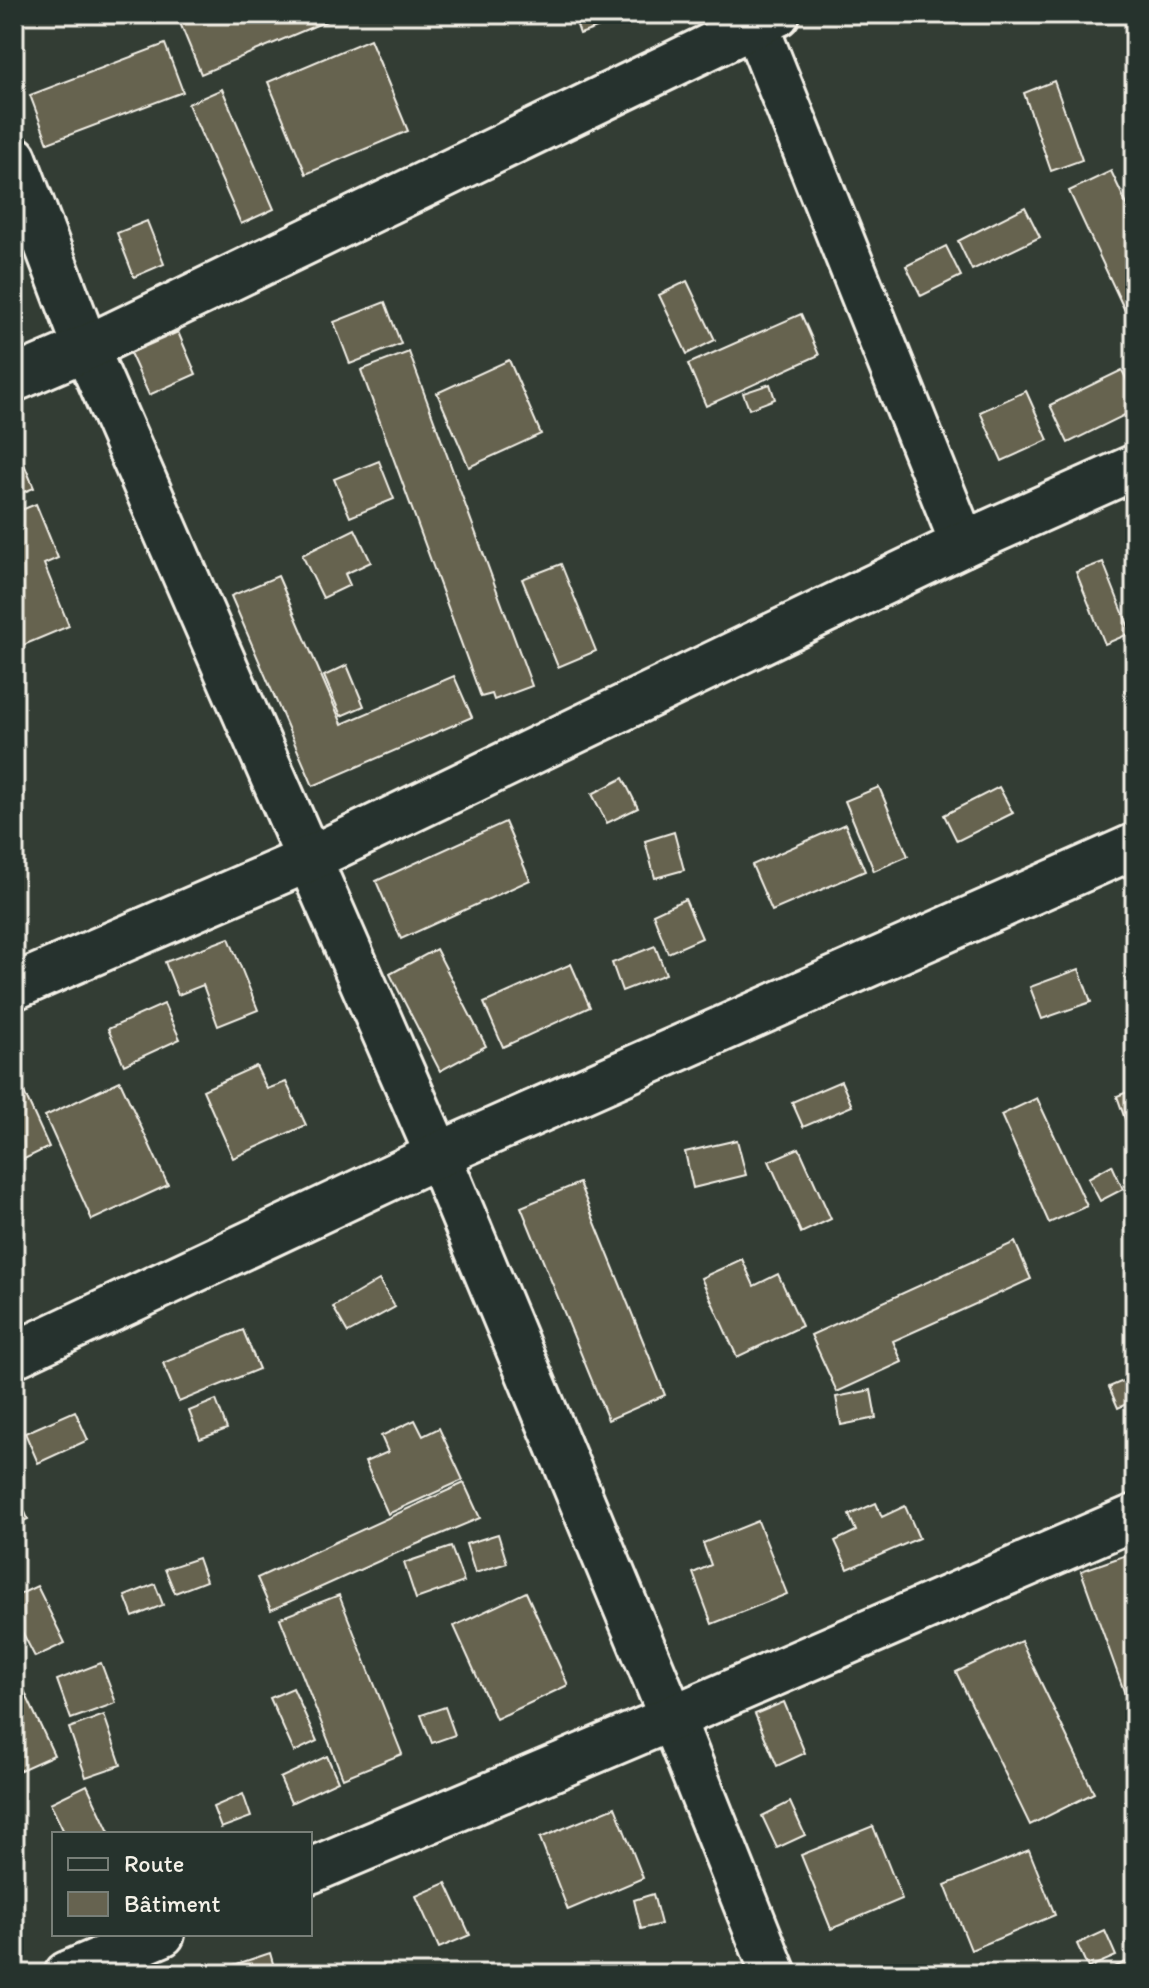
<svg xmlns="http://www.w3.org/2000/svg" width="1149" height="1988" viewBox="0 0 1149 1988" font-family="Itim,sans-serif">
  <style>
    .building { fill: #666350; stroke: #f4f1e8; stroke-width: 2 }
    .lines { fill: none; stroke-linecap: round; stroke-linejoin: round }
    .minor-casing { stroke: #f4f1e8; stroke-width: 50 }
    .minor { stroke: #26332d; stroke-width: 44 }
  </style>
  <rect width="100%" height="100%" fill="#333d34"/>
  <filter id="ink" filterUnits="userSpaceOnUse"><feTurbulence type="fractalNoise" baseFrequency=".0125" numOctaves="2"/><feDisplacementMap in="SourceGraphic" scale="16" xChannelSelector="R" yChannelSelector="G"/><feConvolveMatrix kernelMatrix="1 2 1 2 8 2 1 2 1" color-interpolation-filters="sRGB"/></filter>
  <g filter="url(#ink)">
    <!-- building -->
    <g class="building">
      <path d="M 189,14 L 343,14 L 201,74 L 178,18 Z"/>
      <path d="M 573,14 L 636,14 L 580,34 Z"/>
      <path d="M 370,39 L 408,131 L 306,174 L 268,82 Z"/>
      <path d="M 165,44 L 183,92 L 48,143 L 30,95 Z"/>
      <path d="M 1054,81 L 1082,160 L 1051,171 L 1024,93 Z"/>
      <path d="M 222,89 L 274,209 L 241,224 L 188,104 Z"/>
      <path d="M 1111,171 L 1135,222 L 1135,332 L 1069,191 Z"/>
      <path d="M 1025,207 L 1040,237 L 972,270 L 958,241 Z"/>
      <path d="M 147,221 L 164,264 L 134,277 L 117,233 Z"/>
      <path d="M 946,246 L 961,276 L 921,296 L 906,266 Z"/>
      <path d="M 687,281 L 715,340 L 687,354 L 659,295 Z"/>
      <path d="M 385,302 L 401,344 L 350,364 L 334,322 Z"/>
      <path d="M 801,314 L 819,355 L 706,406 L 688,364 Z"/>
      <path d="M 178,332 L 196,374 L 149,395 L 130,353 Z"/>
      <path d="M 409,352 L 532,686 L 494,700 L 492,694 L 481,697 L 361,370 Z"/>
      <path d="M 509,360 L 541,434 L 469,467 L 437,393 Z"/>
      <path d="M 1122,370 L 1135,397 L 1135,410 L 1068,443 L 1050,405 Z"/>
      <path d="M 770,384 L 775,399 L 749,409 L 743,393 Z"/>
      <path d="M 1026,391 L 1048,440 L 1002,461 L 980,412 Z"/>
      <path d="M 14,440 L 34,488 L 14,496 Z"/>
      <path d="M 379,461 L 394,499 L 350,517 L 334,479 Z"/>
      <path d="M 36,504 L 58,558 L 44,564 L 69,626 L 14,649 L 14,513 Z"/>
      <path d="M 355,529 L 371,562 L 345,574 L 350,585 L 323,598 L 302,555 Z"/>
      <path d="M 1103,562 L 1131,633 L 1105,644 L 1076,572 Z"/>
      <path d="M 561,564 L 596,651 L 558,667 L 522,579 Z"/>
      <path d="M 278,576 L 342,724 L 454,676 L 472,717 L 313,786 L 231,596 Z"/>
      <path d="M 347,665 L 364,706 L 341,716 L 324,676 Z"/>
      <path d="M 623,778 L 638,808 L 607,823 L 592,794 Z"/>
      <path d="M 879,787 L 908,856 L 874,871 L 845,801 Z"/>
      <path d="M 999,787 L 1013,813 L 957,841 L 944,815 Z"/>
      <path d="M 505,822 L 530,880 L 401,939 L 376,881 Z"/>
      <path d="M 845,824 L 865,871 L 772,911 L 752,865 Z"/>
      <path d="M 674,832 L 684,870 L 655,878 L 645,841 Z"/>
      <path d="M 685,899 L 702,938 L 668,953 L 653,914 Z"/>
      <path d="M 229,938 L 258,1010 L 218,1026 L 203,985 L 178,995 L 165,962 Z"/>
      <path d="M 655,946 L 666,974 L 622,991 L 612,963 Z"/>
      <path d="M 436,949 L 486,1046 L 440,1071 L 390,974 Z"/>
      <path d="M 571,964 L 590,1007 L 503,1047 L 484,1003 Z"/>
      <path d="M 1079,969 L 1091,1002 L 1042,1019 L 1030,987 Z"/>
      <path d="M 164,1004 L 180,1039 L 124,1065 L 108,1029 Z"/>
      <path d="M 256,1066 L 267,1089 L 286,1082 L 306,1125 L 233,1158 L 203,1090 Z"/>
      <path d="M 120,1081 L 168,1185 L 92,1220 L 45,1116 Z"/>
      <path d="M 841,1081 L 852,1106 L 803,1127 L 792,1102 Z"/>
      <path d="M 22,1088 L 49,1147 L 14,1164 L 14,1091 Z"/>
      <path d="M 1135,1089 L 1135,1138 L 1132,1139 L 1117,1096 Z"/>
      <path d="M 1037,1098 L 1087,1206 L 1049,1223 L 1001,1115 Z"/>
      <path d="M 737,1140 L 746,1175 L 693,1188 L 685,1152 Z"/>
      <path d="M 799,1148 L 831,1219 L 801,1233 L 769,1161 Z"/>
      <path d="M 1112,1165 L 1123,1189 L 1100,1201 L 1088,1178 Z"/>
      <path d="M 579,1183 L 665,1395 L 608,1420 L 521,1207 Z"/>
      <path d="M 1015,1242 L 1031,1279 L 893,1341 L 902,1362 L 837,1392 L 811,1335 Z"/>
      <path d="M 742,1259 L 754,1286 L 778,1274 L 802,1326 L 737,1357 L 701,1278 Z"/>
      <path d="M 379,1280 L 395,1307 L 348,1333 L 333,1307 Z"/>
      <path d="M 243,1330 L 259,1369 L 179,1402 L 163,1363 Z"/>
      <path d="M 1130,1378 L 1135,1390 L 1135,1400 L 1118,1408 L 1109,1387 Z"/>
      <path d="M 871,1390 L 876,1418 L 841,1425 L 836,1397 Z"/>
      <path d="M 216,1400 L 227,1429 L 200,1439 L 189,1411 Z"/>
      <path d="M 75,1411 L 88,1440 L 38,1463 L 25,1433 Z"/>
      <path d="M 415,1420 L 423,1436 L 439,1428 L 463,1480 L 388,1514 L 365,1462 L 388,1452 L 381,1436 Z"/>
      <path d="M 464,1483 L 480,1518 L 410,1547 L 271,1610 L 257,1578 Z"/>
      <path d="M 14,1487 L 28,1519 L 14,1525 Z"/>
      <path d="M 876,1503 L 882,1517 L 905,1506 L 919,1538 L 848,1569 L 835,1541 L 856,1531 L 849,1515 Z"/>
      <path d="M 758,1521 L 787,1594 L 712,1624 L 693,1573 L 711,1565 L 703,1543 Z"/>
      <path d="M 498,1534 L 507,1563 L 475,1573 L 466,1544 Z"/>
      <path d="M 451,1547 L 464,1582 L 416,1599 L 404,1563 Z"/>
      <path d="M 1135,1552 L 1135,1722 L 1081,1571 Z"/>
      <path d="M 198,1558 L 206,1581 L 175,1593 L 165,1569 Z"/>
      <path d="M 155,1584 L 163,1605 L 133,1617 L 125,1596 Z"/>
      <path d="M 37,1586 L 65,1643 L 35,1657 L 14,1616 L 14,1597 Z"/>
      <path d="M 526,1592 L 568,1685 L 496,1719 L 454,1626 Z"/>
      <path d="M 339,1595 L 402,1754 L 343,1778 L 280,1618 Z"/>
      <path d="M 1021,1641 L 1094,1793 L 1030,1825 L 956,1672 Z"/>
      <path d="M 101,1663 L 116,1703 L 71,1719 L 57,1680 Z"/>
      <path d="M 21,1684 L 54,1755 L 14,1773 L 14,1687 Z"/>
      <path d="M 293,1688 L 317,1741 L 294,1752 L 270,1698 Z"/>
      <path d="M 784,1702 L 805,1753 L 777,1766 L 755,1714 Z"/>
      <path d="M 445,1707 L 455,1735 L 432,1743 L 421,1715 Z"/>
      <path d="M 104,1715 L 121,1765 L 86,1777 L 69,1728 Z"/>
      <path d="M 327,1756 L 338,1781 L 291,1803 L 280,1778 Z"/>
      <path d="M 87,1785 L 110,1834 L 65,1834 L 50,1803 Z"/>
      <path d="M 243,1794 L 251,1817 L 221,1828 L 213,1807 Z"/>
      <path d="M 790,1802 L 805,1835 L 777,1848 L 762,1816 Z"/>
      <path d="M 615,1807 L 643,1878 L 568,1910 L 540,1838 Z"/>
      <path d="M 873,1826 L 902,1899 L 831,1929 L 801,1855 Z"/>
      <path d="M 1029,1850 L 1055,1915 L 971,1950 L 945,1885 Z"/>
      <path d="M 446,1883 L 470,1935 L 439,1948 L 416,1896 Z"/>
      <path d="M 653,1894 L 661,1924 L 641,1929 L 634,1900 Z"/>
      <path d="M 1105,1931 L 1116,1956 L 1088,1968 L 1077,1944 Z"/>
      <path d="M 270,1953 L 276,1974 L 207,1974 Z"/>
      <path d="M 1135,1958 L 1135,1974 L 1104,1974 L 1103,1972 Z"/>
    </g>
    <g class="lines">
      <defs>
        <g id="minor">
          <path d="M 751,14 L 963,544"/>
          <path d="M 14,158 L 86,348 L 438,1155 L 672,1718 L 774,1974"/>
          <path d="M 14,379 L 86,348 L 777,14"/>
          <path d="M 14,987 L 309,859 L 963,544 L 1135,467"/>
          <path d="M 14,1355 L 438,1155 L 1135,846"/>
          <path d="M 310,1871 L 672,1718 L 1135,1517"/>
          <path d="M 67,1974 L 162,1934"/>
        </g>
      </defs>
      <!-- minor casing -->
      <use href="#minor" class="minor-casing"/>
      <!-- minor -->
      <use href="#minor" class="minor"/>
    </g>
  </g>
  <!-- margin -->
  <rect width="1149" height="1988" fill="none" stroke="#26332d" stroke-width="48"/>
  <rect x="24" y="24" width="1101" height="1940" fill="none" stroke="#f4f1e8" stroke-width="3" filter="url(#ink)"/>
  <!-- legend -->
  <rect x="52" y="1832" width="260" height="104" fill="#26332d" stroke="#787f78" stroke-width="2"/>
  <rect x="68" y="1858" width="40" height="12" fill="#26332d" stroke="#787f78" stroke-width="2"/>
  <text x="124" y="1872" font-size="24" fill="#f4f1e8">Route</text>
  <rect x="68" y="1892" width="40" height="24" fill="#666350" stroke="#787f78" stroke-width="2"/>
  <text x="124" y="1912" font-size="24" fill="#f4f1e8">Bâtiment</text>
</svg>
